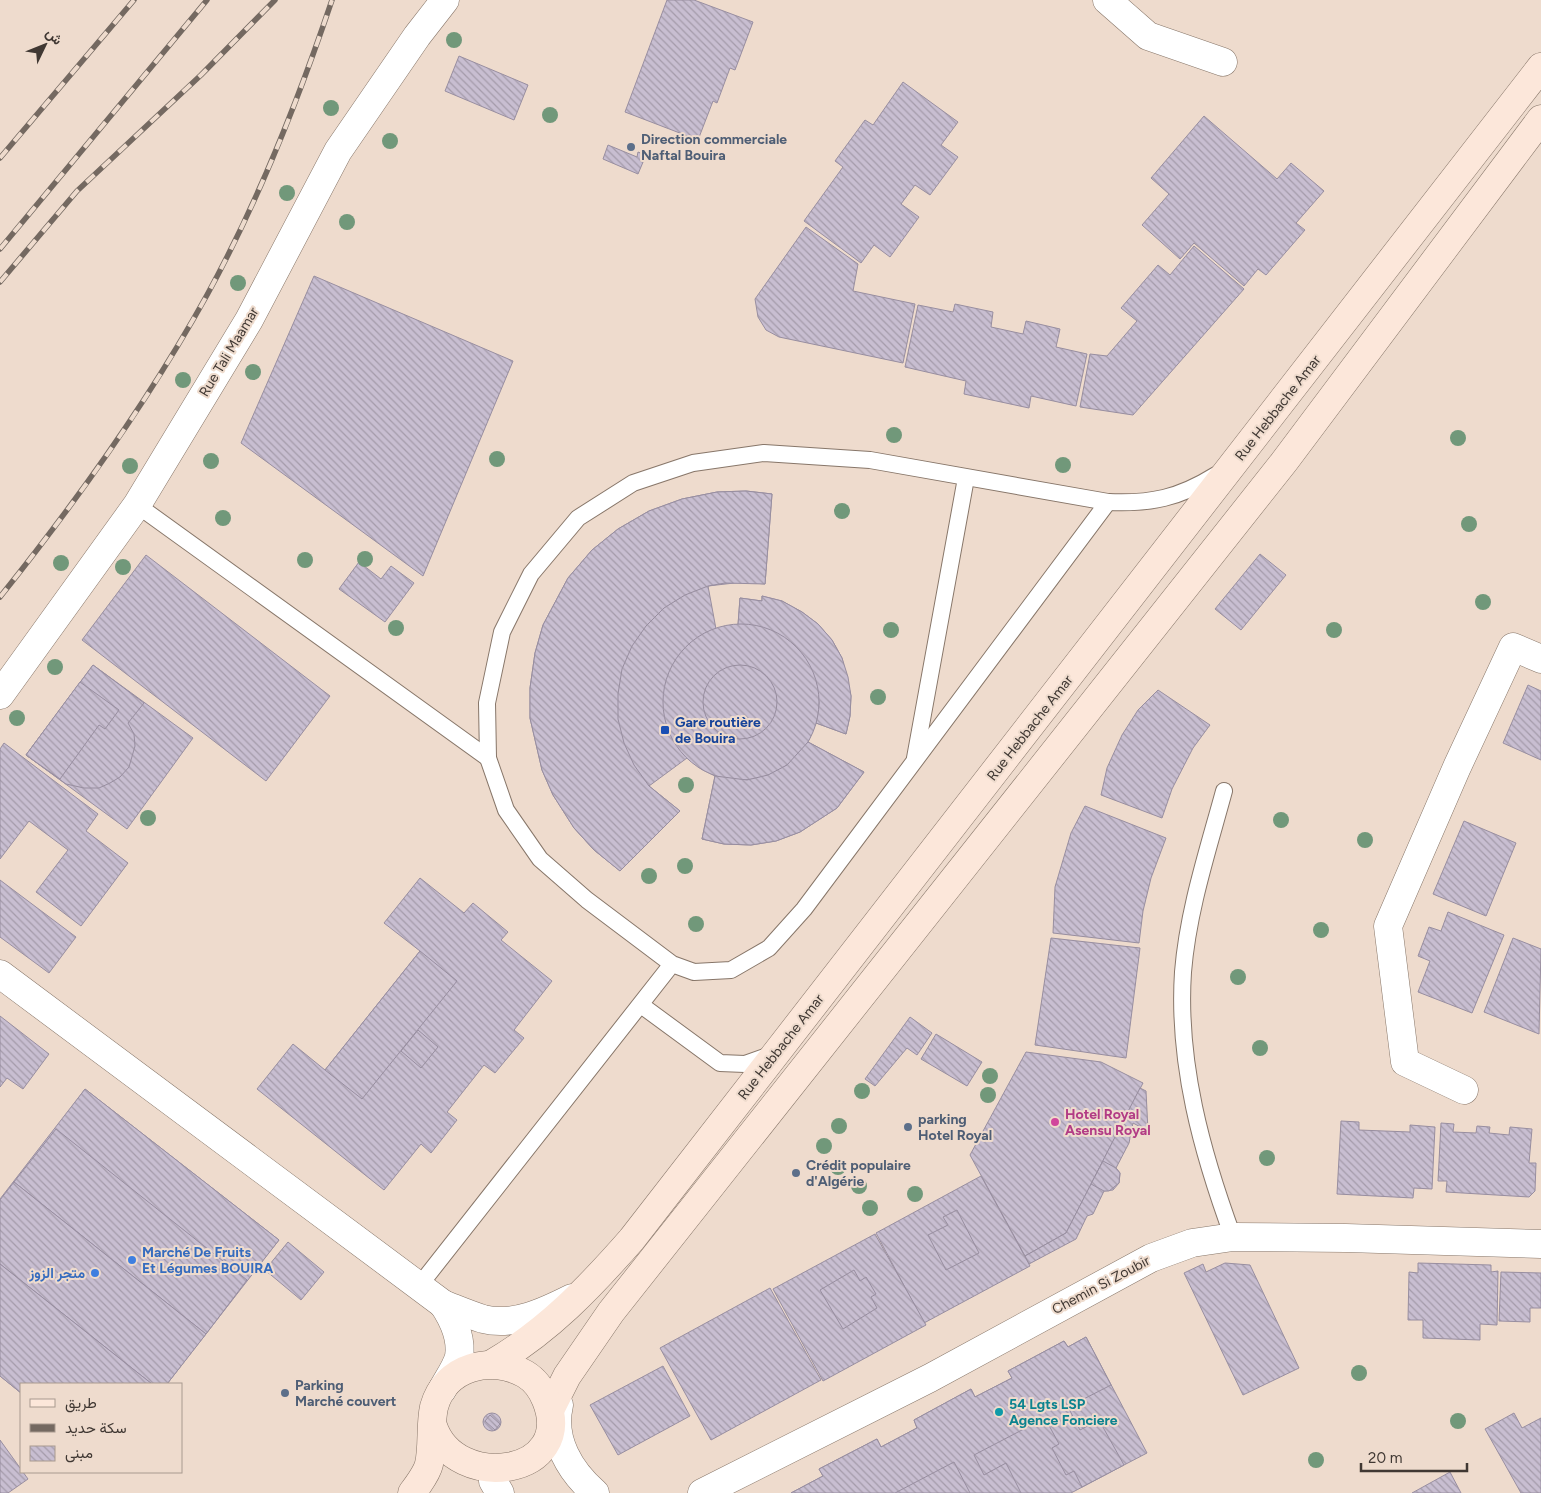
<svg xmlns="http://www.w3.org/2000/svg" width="1541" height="1493" viewBox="0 0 1541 1493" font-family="Figtree,Vazirmatn,sans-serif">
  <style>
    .building { fill: url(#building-back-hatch); stroke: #988ea0 }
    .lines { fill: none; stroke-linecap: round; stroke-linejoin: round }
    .lane-casing { stroke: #877669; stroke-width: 18 }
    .street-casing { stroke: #877669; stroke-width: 29 }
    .secondary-casing { stroke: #877669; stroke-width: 29 }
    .lane { stroke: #fff; stroke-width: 16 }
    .street { stroke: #fff; stroke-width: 28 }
    .secondary { stroke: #fce7da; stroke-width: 28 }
    .rail-casing { stroke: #746961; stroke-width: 5.5 }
    .rail { stroke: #eedbcd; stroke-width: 4; stroke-dasharray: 11; stroke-linecap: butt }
    .tree { fill: #71987a }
    .service-dot { fill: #5c6f8a; stroke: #eedbcd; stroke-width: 2 }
    .transit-dot { fill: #1a4fb4; stroke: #eedbcd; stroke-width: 2 }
    .hotel-dot { fill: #d1479c; stroke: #eedbcd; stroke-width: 2 }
    .shop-dot { fill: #3f7fe0; stroke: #eedbcd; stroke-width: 2 }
    .culture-dot { fill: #0f9aa8; stroke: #eedbcd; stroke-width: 2 }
    .labels { text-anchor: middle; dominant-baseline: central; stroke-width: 4; stroke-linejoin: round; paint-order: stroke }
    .service-label { font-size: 14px; font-weight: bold; fill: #4e5e75; stroke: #eedbcd; text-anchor: start }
    .street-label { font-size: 14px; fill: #403833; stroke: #eedbcd }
    .transit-label { font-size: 14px; font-weight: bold; fill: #164399; stroke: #eedbcd; text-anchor: start }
    .hotel-label { font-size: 14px; font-weight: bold; fill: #b23c85; stroke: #eedbcd; text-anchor: start }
    .shop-label { font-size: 14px; font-weight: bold; fill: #366cbe; stroke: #eedbcd; text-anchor: start }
    .culture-label { font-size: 14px; font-weight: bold; fill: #0d838f; stroke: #eedbcd; text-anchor: start }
  </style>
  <defs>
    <pattern id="building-back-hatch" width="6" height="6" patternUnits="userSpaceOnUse" patternTransform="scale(1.25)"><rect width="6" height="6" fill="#c8bed1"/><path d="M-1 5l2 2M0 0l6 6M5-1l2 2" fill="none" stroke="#a49baa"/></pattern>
  </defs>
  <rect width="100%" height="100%" fill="#eedbcd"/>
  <!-- building -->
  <g class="building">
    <path d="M 667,0 L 694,0 L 753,22 L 735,70 L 730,68 L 717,103 L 713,101 L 698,140 L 625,112 Z"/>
    <path d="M 459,56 L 528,85 L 514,120 L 445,91 Z"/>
    <path d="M 903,82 L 958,122 L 941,145 L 958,157 L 930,195 L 915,185 L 901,204 L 919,217 L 890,257 L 874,245 L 861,263 L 804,221 L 843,167 L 835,161 L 865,120 L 873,125 Z"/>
    <path d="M 1204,116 L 1277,179 L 1291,163 L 1324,191 L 1296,223 L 1305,230 L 1266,275 L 1258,269 L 1244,286 L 1194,243 L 1180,259 L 1142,225 L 1169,194 L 1151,178 Z"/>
    <path d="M 608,145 L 637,157 L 638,152 L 646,155 L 638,174 L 603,159 Z"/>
    <path d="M 806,227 L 858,264 L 853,291 L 915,304 L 903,363 L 779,337 L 766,330 L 758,317 L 755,299 Z"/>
    <path d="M 1194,246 L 1244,289 L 1133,415 L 1080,407 L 1090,354 L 1107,356 L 1137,321 L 1121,308 L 1158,265 L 1170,275 Z"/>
    <path d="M 314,276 L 513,361 L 423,576 L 241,443 Z"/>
    <path d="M 955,304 L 993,312 L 991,327 L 1023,334 L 1026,321 L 1060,329 L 1056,347 L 1087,354 L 1076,406 L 1031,396 L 1029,408 L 964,394 L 966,381 L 905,367 L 918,305 L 953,312 Z"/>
    <path d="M 746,491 L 772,494 L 765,584 L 743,582 L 708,586 L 716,629 L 738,625 L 740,598 L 762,601 L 762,596 L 782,601 L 802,612 L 818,624 L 832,640 L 842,658 L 851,696 L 850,716 L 846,734 L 816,723 L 808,742 L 864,772 L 837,808 L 800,832 L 776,841 L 751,845 L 724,844 L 702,839 L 715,776 L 701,769 L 687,758 L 649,786 L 680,811 L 620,871 L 594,850 L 574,828 L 553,795 L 542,770 L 530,718 L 530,688 L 535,653 L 543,625 L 568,578 L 592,550 L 618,529 L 649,511 L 682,499 L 717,492 Z"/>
    <path d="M 746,491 L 772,494 L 765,584 L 725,583 L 708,586 L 685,595 L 664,608 L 646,626 L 632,646 L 622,669 L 618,694 L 618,719 L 624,743 L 634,765 L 649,786 L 680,811 L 620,871 L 594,850 L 574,828 L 553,795 L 542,770 L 530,718 L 530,688 L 535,653 L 543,625 L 568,578 L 592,550 L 618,529 L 649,511 L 682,499 L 717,492 Z"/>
    <path d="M 1260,554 L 1286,575 L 1241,630 L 1215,609 Z"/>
    <path d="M 146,555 L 330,696 L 266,781 L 82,640 Z"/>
    <path d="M 359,562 L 381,579 L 391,566 L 414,583 L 385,622 L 339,589 Z"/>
    <path d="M 762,596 L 782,601 L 802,612 L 818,624 L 832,640 L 842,658 L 848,677 L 851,696 L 850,716 L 846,734 L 816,723 L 819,703 L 816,682 L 808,663 L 795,646 L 769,630 L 749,625 L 738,625 L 740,598 L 762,601 Z"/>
    <circle cx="741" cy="702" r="78"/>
    <path d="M 93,665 L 193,738 L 127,829 L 26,755 Z"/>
    <path d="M 93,665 L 144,703 L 128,723 L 134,734 L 135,746 L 129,767 L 120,777 L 110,783 L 99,788 L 84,788 L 66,784 L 26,755 Z"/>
    <circle cx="740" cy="702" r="37"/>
    <path d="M 80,682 L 119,710 L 105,729 L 99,725 L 60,779 L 26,755 Z"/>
    <path d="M 1528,685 L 1541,691 L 1541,760 L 1503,743 Z"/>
    <path d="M 1158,690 L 1210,725 L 1193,748 L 1172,789 L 1162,818 L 1101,795 L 1107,768 L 1122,735 L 1138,710 Z"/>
    <path d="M 808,742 L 864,772 L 837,808 L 800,832 L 776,841 L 751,845 L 724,844 L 702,839 L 715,776 L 747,780 L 768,775 L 787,765 Z"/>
    <path d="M 4,743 L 98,814 L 86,831 L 128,863 L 81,926 L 36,892 L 68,850 L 29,821 L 0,859 L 0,749 Z"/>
    <path d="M 1085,806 L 1166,838 L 1151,878 L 1143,911 L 1139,943 L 1053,933 L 1055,887 L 1071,833 Z"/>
    <path d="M 1464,821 L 1516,843 L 1486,916 L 1433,894 Z"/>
    <path d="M 420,878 L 464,913 L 473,903 L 508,932 L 501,940 L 552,981 L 514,1030 L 524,1038 L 495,1073 L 484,1065 L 447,1112 L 457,1120 L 431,1153 L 421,1144 L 384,1190 L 257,1089 L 293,1044 L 325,1070 L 420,951 L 384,923 Z"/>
    <path d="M 0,880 L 76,937 L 49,973 L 0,937 Z"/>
    <path d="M 1448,912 L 1504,935 L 1472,1013 L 1418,992 L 1430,961 L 1418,956 L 1429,927 L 1441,931 Z"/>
    <path d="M 1051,938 L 1140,948 L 1126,1058 L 1035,1045 Z"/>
    <path d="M 1513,938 L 1541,949 L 1539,1034 L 1484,1012 Z"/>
    <path d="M 420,951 L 457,981 L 362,1099 L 325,1070 Z"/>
    <path d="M 0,1016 L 49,1054 L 23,1089 L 7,1078 L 0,1087 Z"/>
    <path d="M 910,1017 L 932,1033 L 917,1055 L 907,1048 L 875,1086 L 865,1079 Z"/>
    <path d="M 418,1030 L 438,1047 L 421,1068 L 401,1051 Z"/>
    <path d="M 936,1034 L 982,1062 L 967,1086 L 921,1059 Z"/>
    <path d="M 1026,1052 L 1101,1062 L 1143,1083 L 1066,1233 L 1025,1256 L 970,1155 Z"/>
    <path d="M 1140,1088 L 1146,1091 L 1148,1131 L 1133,1123 L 1129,1143 L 1116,1168 L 1120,1173 L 1119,1183 L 1113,1190 L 1104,1191 L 1093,1214 L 1087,1216 L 1076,1239 L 1029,1264 L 1025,1256 L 1066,1233 Z"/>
    <path d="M 85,1089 L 279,1240 L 247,1280 L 56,1129 Z"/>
    <path d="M 85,1089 L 279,1240 L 167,1384 L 21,1384 L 21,1393 L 0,1376 L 0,1199 Z"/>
    <path d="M 1341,1121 L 1359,1122 L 1359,1130 L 1410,1132 L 1410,1125 L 1435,1127 L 1432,1189 L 1414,1188 L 1413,1198 L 1337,1194 Z"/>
    <path d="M 1441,1123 L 1454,1124 L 1453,1132 L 1476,1133 L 1477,1126 L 1490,1127 L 1489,1133 L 1509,1135 L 1510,1127 L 1532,1129 L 1529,1163 L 1536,1163 L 1535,1191 L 1529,1197 L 1446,1192 L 1447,1181 L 1438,1181 Z"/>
    <path d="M 56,1129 L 247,1280 L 206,1334 L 14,1182 Z"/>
    <path d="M 1103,1161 L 1116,1168 L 1120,1173 L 1119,1183 L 1109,1191 L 1104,1191 L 1091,1184 Z"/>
    <path d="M 981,1176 L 1030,1266 L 924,1323 L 876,1233 Z"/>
    <path d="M 14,1182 L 206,1334 L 167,1384 L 152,1384 L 0,1264 L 0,1200 Z"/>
    <path d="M 957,1210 L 979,1253 L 946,1270 L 928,1235 L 948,1225 L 943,1217 Z"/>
    <path d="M 875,1234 L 926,1325 L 823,1381 L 773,1289 Z"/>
    <path d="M 288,1242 L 324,1272 L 301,1300 L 265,1270 Z"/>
    <path d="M 1225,1263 L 1250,1265 L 1299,1368 L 1243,1395 L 1184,1273 L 1203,1264 L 1206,1272 Z"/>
    <path d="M 1418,1263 L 1491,1265 L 1491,1272 L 1498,1271 L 1497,1325 L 1480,1324 L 1480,1340 L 1423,1338 L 1423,1320 L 1408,1320 L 1409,1272 L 1418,1273 Z"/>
    <path d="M 0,1264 L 152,1384 L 21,1384 L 21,1393 L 0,1376 Z"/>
    <path d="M 854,1270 L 860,1281 L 866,1277 L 876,1294 L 871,1297 L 877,1308 L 843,1329 L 820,1290 Z"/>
    <path d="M 1501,1272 L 1541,1273 L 1541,1308 L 1530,1308 L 1530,1322 L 1499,1321 Z"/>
    <path d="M 770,1288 L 821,1380 L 711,1440 L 660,1348 Z"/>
    <path d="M 1086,1337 L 1147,1453 L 1124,1465 L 1071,1493 L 791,1493 L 823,1476 L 819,1469 L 877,1439 L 881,1447 L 917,1428 L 914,1420 L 971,1389 L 975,1397 L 1012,1378 L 1008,1371 L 1064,1341 L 1068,1347 Z"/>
    <path d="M 1086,1337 L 1111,1385 L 1068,1407 L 1080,1430 L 1099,1420 L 1124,1465 L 1082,1487 L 1074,1471 L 1066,1475 L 1052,1448 L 1059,1444 L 1045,1418 L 974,1455 L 984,1475 L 1006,1463 L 1021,1493 L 970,1493 L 954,1462 L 895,1493 L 791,1493 L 823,1476 L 819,1469 L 877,1439 L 881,1447 L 917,1428 L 914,1420 L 971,1389 L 975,1397 L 1012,1378 L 1008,1371 L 1064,1341 L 1068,1347 Z"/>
    <path d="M 663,1366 L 690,1416 L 618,1455 L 590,1405 Z"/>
    <circle cx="492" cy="1422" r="9"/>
    <path d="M 1514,1413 L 1522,1428 L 1541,1418 L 1541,1493 L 1521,1493 L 1485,1429 Z"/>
    <path d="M 490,1415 L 500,1424 L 495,1430 L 485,1421 Z"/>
    <path d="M 0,1440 L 28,1479 L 8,1493 L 0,1493 Z"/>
    <path d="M 1450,1472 L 1461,1493 L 1412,1493 Z"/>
  </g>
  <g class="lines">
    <defs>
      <g id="lane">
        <path d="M 1108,502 C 1151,504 1179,498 1216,475"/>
        <path d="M 137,505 L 488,758"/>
        <path d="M 915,758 L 966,478"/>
        <path d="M 1224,791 C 1208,850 1188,910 1183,972 C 1177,1063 1202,1153 1233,1237"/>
        <path d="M 641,1005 L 720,1063 L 745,1064 L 773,1054"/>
        <path d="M 419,1286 L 672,964 L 694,972 L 731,970 L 769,948 L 804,909 L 1108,502 L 870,460 L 764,453 L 693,463 L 633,483 L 578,518 L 531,574 L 502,632 L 487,703 L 488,758 L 506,810 L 540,859 L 587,900 L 672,964"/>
      </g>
      <g id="street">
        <path d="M 1107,0 L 1148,36 L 1223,62"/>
        <path d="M 0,695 L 137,505 L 249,320 L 338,151 L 417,36 L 445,0"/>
        <path d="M 0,974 L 443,1304 C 456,1309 470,1315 483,1319 C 514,1327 546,1311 572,1298"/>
        <path d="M 1464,1090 L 1405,1062 L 1388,926 L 1457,767 L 1513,647 L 1541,659"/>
        <path d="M 442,1390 C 447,1380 456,1368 459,1357 C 462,1339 453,1319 443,1304"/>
        <path d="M 559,1405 C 551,1440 570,1471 595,1493"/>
        <path d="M 493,1481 L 500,1493"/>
        <path d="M 702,1493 L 930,1378 L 1151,1258 L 1192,1243 L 1233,1237 L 1346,1238 L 1541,1244"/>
      </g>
      <g id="secondary">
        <path d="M 493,1363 C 548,1331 590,1287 632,1239 L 1541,67"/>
        <path d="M 550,1410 L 567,1376 L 611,1312 L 1284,462 L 1541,119"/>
        <path d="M 412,1493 C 418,1485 427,1473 429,1464 C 433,1446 430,1425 434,1407 C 445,1366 492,1355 525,1374 C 535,1380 542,1390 546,1400 C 577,1476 455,1493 433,1426"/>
      </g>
    </defs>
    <!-- lane casing -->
    <use href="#lane" class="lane-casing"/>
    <!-- street casing -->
    <use href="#street" class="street-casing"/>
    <!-- secondary casing -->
    <use href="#secondary" class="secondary-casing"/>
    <!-- lane -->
    <use href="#lane" class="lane"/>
    <!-- street -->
    <use href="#street" class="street"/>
    <!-- secondary -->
    <use href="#secondary" class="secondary"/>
    <defs>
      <g id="rail">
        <path d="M 0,158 L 134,0"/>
        <path d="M 0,249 L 207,0"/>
        <path d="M 0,282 L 77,191 L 201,75 L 275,0"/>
        <path d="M 0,597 C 76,502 148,402 207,295 C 258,202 298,101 332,0"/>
      </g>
    </defs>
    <!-- rail casing -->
    <use href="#rail" class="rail-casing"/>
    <!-- rail -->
    <use href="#rail" class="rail"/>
  </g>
  <!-- trees -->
  <g class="tree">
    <circle cx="454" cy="40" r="8"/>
    <circle cx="331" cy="108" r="8"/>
    <circle cx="550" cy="115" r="8"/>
    <circle cx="390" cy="141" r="8"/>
    <circle cx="287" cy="193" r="8"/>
    <circle cx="347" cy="222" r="8"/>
    <circle cx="238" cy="283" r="8"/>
    <circle cx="253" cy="372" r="8"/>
    <circle cx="183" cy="380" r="8"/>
    <circle cx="894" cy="435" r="8"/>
    <circle cx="1458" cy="438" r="8"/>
    <circle cx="497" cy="459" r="8"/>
    <circle cx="211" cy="461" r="8"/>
    <circle cx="1063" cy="465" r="8"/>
    <circle cx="130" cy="466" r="8"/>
    <circle cx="842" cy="511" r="8"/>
    <circle cx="223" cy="518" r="8"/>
    <circle cx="1469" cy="524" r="8"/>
    <circle cx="365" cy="559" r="8"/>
    <circle cx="305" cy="560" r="8"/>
    <circle cx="61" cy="563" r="8"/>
    <circle cx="123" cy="567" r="8"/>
    <circle cx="1483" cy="602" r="8"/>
    <circle cx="396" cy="628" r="8"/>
    <circle cx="891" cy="630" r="8"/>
    <circle cx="1334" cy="630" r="8"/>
    <circle cx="55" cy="667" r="8"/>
    <circle cx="878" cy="697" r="8"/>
    <circle cx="17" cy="718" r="8"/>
    <circle cx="686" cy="785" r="8"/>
    <circle cx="148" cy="818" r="8"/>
    <circle cx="1281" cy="820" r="8"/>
    <circle cx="1365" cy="840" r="8"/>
    <circle cx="685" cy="866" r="8"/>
    <circle cx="649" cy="876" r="8"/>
    <circle cx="696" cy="924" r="8"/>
    <circle cx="1321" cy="930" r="8"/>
    <circle cx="1238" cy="977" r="8"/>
    <circle cx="1260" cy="1048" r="8"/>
    <circle cx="990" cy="1076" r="8"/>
    <circle cx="862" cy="1091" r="8"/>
    <circle cx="988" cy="1095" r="8"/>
    <circle cx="839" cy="1126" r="8"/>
    <circle cx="824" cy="1146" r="8"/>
    <circle cx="1267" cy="1158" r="8"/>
    <circle cx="838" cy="1167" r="8"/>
    <circle cx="859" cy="1186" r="8"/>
    <circle cx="915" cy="1194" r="8"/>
    <circle cx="870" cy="1208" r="8"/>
    <circle cx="1359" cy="1373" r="8"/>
    <circle cx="1458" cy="1421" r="8"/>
    <circle cx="1316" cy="1460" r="8"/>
  </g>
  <!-- markers -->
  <g class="service-dot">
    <circle cx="631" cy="147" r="5"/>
    <circle cx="908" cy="1127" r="5"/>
    <circle cx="796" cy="1173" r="5"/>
    <circle cx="285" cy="1393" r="5"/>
  </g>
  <rect class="transit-dot" x="660" y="725" width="10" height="10" rx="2.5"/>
  <circle class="hotel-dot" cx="1055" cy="1122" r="5"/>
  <g class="shop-dot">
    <circle cx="132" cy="1260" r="5"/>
    <circle cx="95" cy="1273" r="5"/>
  </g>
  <circle class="culture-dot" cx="999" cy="1412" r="5"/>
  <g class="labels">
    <!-- service labels -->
    <g class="service-label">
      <text x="641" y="139">Direction commerciale<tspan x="641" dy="16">Naftal Bouira</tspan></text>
      <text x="918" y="1119">parking<tspan x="918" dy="16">Hotel Royal</tspan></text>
      <text x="806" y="1165">Crédit populaire<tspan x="806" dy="16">d'Algérie</tspan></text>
      <text x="295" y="1385">Parking<tspan x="295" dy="16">Marché couvert</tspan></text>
    </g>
    <!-- street labels -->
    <g class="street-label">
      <text transform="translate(229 352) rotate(-59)">Rue Tali Maamar</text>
      <text transform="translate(1278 408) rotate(-52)">Rue Hebbache Amar</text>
      <text transform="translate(1030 728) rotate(-52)">Rue Hebbache Amar</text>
      <text transform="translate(781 1047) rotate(-52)">Rue Hebbache Amar</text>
      <text transform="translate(1101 1285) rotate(-28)">Chemin Si Zoubir</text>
    </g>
    <!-- transit labels -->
    <g class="transit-label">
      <text x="675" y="722">Gare routière<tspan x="675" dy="16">de Bouira</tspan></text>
    </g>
    <!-- hotel labels -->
    <g class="hotel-label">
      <text x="1065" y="1114">Hotel Royal<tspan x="1065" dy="16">Asensu Royal</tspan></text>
    </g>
    <!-- shop labels -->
    <g class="shop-label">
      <text x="142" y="1252">Marché De Fruits<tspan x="142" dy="16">Et Légumes BOUIRA</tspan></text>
      <text x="85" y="1273" text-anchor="end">متجر الزوز</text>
    </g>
    <!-- culture labels -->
    <g class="culture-label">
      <text x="1009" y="1404">54 Lgts LSP<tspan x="1009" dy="16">Agence Fonciere</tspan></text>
    </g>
  </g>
  <!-- legend -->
  <rect x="20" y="1383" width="162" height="90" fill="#eedbcd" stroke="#a89a8f"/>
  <rect x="30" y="1399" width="25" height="8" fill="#fce7da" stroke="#a89a8f"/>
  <text x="65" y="1408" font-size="15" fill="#403833">طريق</text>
  <rect x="30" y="1424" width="25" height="8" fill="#746961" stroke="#a89a8f"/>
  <text x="65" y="1433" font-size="15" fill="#403833">سكة حديد</text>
  <rect x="30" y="1446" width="25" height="15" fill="url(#building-back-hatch)" stroke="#a89a8f"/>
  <text x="65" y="1458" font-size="15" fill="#403833">مبنى</text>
  <!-- north arrow -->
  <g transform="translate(45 45) rotate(47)" stroke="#eedbcd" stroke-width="4" paint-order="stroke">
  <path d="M0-4L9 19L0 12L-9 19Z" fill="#403833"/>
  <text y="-8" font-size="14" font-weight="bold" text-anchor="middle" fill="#403833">ش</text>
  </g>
  <!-- scale -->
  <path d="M1361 1463v8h106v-8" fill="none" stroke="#403833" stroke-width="2.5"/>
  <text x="1368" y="1463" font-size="15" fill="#403833" stroke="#eedbcd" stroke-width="4" paint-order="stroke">20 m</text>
</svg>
